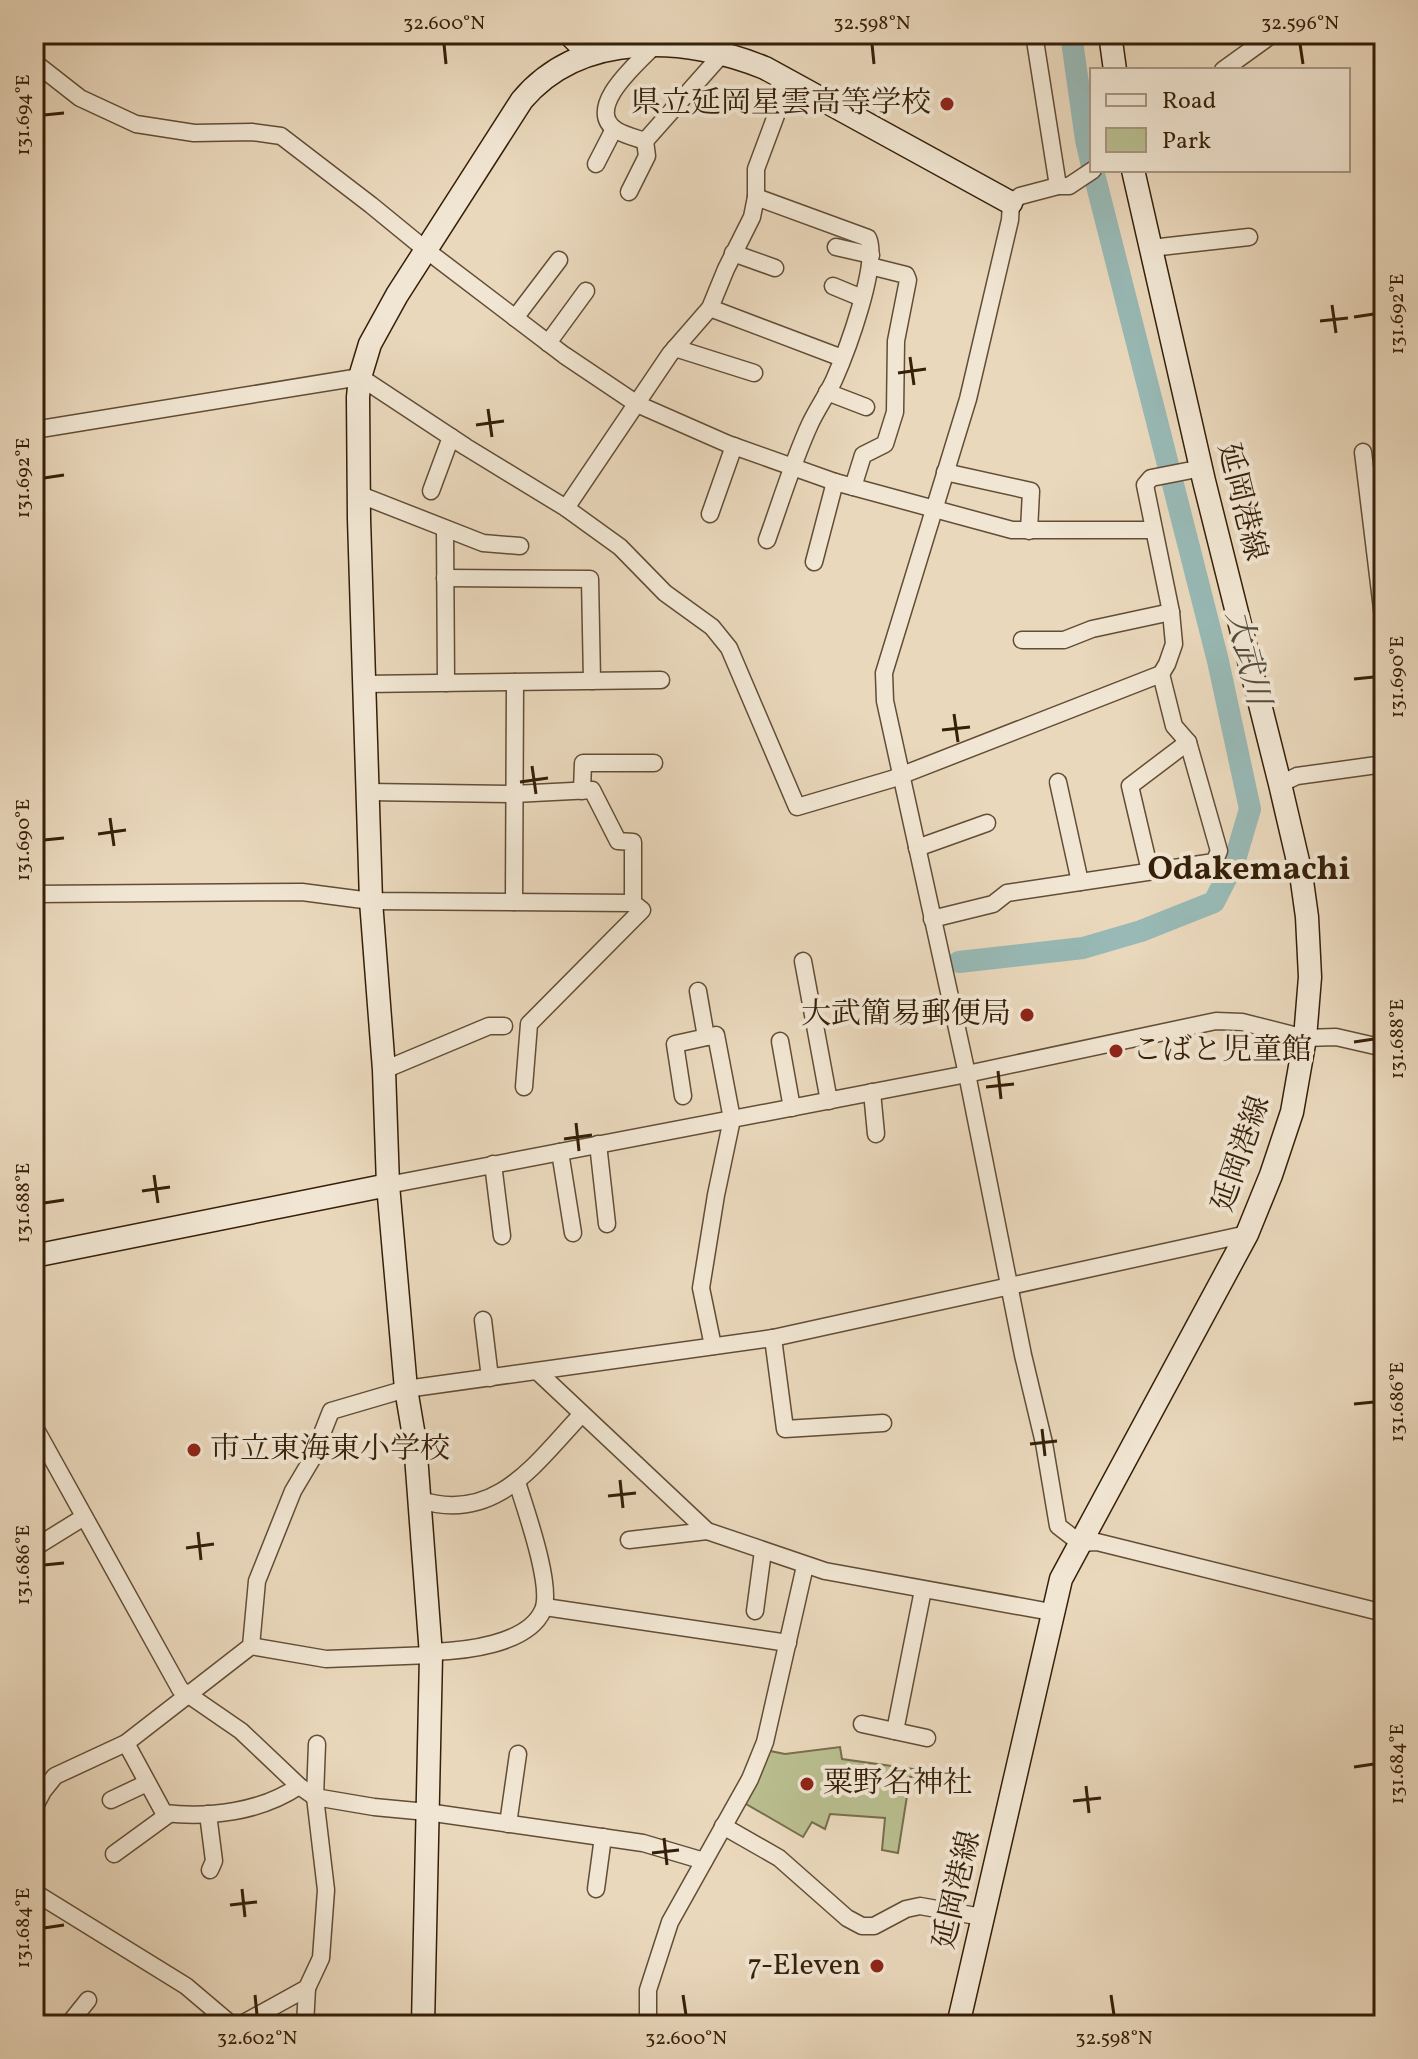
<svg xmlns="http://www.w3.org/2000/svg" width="1418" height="2059" viewBox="0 0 1418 2059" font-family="Vollkorn,'Noto Serif JP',serif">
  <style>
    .green { fill: #b9be8f; stroke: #776e4c; stroke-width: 2 }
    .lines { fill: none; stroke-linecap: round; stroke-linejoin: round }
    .river { stroke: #98b9b5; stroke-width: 22 }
    .street-casing { stroke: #624d35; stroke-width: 19 }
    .secondary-casing { stroke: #351f08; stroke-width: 25 }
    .street { stroke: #f1e6d3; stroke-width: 16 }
    .secondary { stroke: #f1e6d3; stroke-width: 22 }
    .ticks { fill: none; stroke: #351f08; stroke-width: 3 }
    .poi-dot { fill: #8f2418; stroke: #f1e6d3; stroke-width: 3 }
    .labels { text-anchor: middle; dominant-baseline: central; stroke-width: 8; stroke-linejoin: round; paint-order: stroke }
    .poi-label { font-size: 30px; fill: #351f08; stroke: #f1e6d3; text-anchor: end }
    .street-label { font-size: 30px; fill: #351f08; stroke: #f1e6d3 }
    .water-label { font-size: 32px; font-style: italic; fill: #534d3c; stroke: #f1e6d3 }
    .quarter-label { font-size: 34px; font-weight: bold; fill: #351f08; stroke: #f1e6d3 }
    .neatline { fill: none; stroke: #351f08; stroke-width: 3 }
    .ticks-label { font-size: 20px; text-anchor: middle; fill: #351f08 }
  </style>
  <rect width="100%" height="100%" fill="#ead8bc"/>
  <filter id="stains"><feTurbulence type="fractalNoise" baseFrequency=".0025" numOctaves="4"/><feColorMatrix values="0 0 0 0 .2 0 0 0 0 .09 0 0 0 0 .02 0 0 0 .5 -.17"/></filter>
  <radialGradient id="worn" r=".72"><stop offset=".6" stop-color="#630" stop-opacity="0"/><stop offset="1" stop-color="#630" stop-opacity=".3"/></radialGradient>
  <!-- green -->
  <path class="green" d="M 840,1747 L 842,1759 L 921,1770 L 920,1776 L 910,1777 L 898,1853 L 882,1850 L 885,1818 L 830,1814 L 825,1829 L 812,1822 L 803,1837 L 741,1801 L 765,1750 L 785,1754 Z"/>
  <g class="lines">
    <!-- river -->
    <g class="river">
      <path d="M 1071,34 L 1086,140 L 1092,166"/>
      <path d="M 959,962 L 1083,948 L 1141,931 L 1214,902 L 1234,863 L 1250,809 L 1218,661 L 1093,170"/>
    </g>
    <defs>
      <g id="street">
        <path d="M 1034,34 L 1058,186"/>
        <path d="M 655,45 C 639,62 583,108 616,130 C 624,135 636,138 645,141 L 723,53"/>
        <path d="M 34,62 L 80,98 L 136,124 L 194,133 L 252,132 L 281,136 L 371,205 L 426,250 L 564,355 L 637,404 L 728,444 L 835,482 L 1012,530 L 1153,530"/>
        <path d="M 1223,70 L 1273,34"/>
        <path d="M 596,164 L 614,129"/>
        <path d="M 1093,170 L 1069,186 L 1058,186 L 1020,196 L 1011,203 L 1010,220 L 968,399 L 884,673 L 885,701 L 967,1074 L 1023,1355 L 1044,1443 L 1058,1526 L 1080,1543 L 1097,1542 L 1384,1613"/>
        <path d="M 629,192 L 647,156 L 645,141"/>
        <path d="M 756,197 L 868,238 C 880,263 846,353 834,380 C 827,395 817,409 810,424 C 793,461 781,501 767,540"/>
        <path d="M 836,247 L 871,255"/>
        <path d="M 1151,248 L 1249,237"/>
        <path d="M 733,253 L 775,268"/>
        <path d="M 833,286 L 862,298"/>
        <path d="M 710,308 L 842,358"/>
        <path d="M 515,318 L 559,260"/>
        <path d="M 548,343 L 586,291"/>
        <path d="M 675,348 L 754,373"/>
        <path d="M 827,392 L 866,407"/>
        <path d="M 34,430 L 360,377 L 466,447 L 566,508 L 620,547 L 665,593 L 712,627 L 729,648 L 797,807 L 892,779 L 1161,674 L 1167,664 L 1174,644 L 1171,612 L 1145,485 L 1151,478 L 1202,468"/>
        <path d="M 1363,452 L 1384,625"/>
        <path d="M 945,472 L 1031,491 L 1029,531"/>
        <path d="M 853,487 L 863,455 L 885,444 L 895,412 L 896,341 L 908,280 L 906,275 L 870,266"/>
        <path d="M 431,491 L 451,437"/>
        <path d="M 358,494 L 483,543 L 520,546"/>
        <path d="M 566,508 L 670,354 L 710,308 L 726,269 L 752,217 L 756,197 L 756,169 L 781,102 L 793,84"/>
        <path d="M 710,514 L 734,446"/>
        <path d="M 445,529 L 446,683"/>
        <path d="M 814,562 L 835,482"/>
        <path d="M 445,578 L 590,579 L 592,681"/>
        <path d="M 1022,640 L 1064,640 L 1092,629 L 1171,612"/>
        <path d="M 364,684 L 661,680"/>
        <path d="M 1058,782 L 1080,882"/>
        <path d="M 1280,784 L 1297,776 L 1384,764"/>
        <path d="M 582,791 L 583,763 L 654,763"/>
        <path d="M 367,792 L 514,794 L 592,790 L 618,841 L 633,842 L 633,903 L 642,910 L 529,1024 L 524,1087"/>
        <path d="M 917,848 L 987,823"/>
        <path d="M 1150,871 L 1130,786 L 1188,742"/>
        <path d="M 34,894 L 302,892 L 371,901 L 633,903"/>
        <path d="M 514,902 L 515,682"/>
        <path d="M 932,919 L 993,904 L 1007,893 L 1214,862 L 1219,851 L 1188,742 L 1174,726 L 1161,674"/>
        <path d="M 803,961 L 829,1101"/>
        <path d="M 698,991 L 706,1037"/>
        <path d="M 780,1041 L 792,1108"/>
        <path d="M 384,1070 L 489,1026 L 504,1026"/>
        <path d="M 872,1092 L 876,1134"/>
        <path d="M 683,1096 L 675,1044 L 716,1035 L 732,1119 L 716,1195 L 701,1288 L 713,1346"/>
        <path d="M 598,1144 L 607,1224"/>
        <path d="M 560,1152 L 573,1233"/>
        <path d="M 493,1164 L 502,1236"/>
        <path d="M 388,1185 L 967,1074 L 1216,1021 L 1242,1022 L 1305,1038 L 1336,1037 L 1384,1048"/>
        <path d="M 483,1320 L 490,1378"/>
        <path d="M 773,1338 L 785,1429 L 883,1423"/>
        <path d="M 538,1372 L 707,1531 L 825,1571 L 1051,1612"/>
        <path d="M 34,1426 L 180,1689 L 241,1731 L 299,1786 L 315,1797 L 374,1807 L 427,1812 L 643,1843 L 704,1861"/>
        <path d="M 420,1500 C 497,1524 536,1462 582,1414"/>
        <path d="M 629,1540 L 707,1531"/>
        <path d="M 34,1548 L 84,1517"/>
        <path d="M 545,1607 L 788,1643"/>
        <path d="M 755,1611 L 763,1551"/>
        <path d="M 251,1646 L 326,1659 L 431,1655"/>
        <path d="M 431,1652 C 463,1651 528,1645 543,1610 C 553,1586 525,1508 517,1482"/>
        <path d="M 862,1724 L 927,1738"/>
        <path d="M 895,1731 L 923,1590"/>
        <path d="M 126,1743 L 164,1813 C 209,1818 261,1812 299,1786"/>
        <path d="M 111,1800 L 147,1783"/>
        <path d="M 34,1808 L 43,1791 L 55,1776 L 126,1743 L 251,1646 L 257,1581 L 293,1491 L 312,1459 L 331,1411 L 406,1389 L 773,1338 L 1247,1234"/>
        <path d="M 208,1814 L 214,1861 L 210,1870"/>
        <path d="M 508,1824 L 518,1754"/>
        <path d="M 723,1826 L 779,1858 L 847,1918 L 862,1926 L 874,1926 L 906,1909 L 920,1906 L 982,1917"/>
        <path d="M 114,1854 L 169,1814"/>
        <path d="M 596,1889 L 603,1837"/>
        <path d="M 34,1892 L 186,1986 L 232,2025"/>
        <path d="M 68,2025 L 88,2000"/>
        <path d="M 240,2025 L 307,1988 L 321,1958 L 326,1890 L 315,1797 L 317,1744"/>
        <path d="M 305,2025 L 307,1988"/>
        <path d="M 648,2025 L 648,1990 L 670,1922 L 750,1779 L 765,1742 L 805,1566"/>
      </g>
      <g id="secondary">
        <path d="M 569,34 L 589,54"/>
        <path d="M 1110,34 L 1115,70"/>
        <path d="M 34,1256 L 388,1185"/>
        <path d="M 423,2025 L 431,1655 L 415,1442 L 406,1389 L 388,1185 L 384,1070 L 371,901 L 359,519 L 358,397 L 360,377 L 370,344 L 397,295 L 522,100 C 581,30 687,36 765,68 L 1011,203"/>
        <path d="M 958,2025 L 1061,1579 L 1247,1234 L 1271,1175 L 1292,1112 L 1305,1038 L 1310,977 L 1307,917 L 1301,874 L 1280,784 L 1204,481 L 1133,170"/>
      </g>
    </defs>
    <!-- street casing -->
    <use href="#street" class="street-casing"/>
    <!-- secondary casing -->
    <use href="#secondary" class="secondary-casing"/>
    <!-- street -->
    <use href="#street" class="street"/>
    <!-- secondary -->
    <use href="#secondary" class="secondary"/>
  </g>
  <!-- ticks -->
  <path class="ticks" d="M 444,44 L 446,64M 872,44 L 874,64M 1300,44 L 1303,64M 44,115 L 64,113M 1332,305 L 1336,333M 1354,317 L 1374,314M 1320,321 L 1348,318M 910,357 L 914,385M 898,373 L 926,369M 488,409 L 492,437M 476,425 L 504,421M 44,478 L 64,475M 1354,679 L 1374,677M 954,714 L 958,742M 942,730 L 970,727M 532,766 L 536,794M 520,782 L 548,778M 110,818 L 114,846M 98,834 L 126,830M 44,840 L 64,838M 1354,1042 L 1374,1039M 998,1071 L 1001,1099M 986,1087 L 1014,1084M 576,1123 L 579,1151M 564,1139 L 592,1135M 154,1175 L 158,1203M 142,1191 L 170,1187M 44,1203 L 64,1200M 1354,1404 L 1374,1402M 1042,1429 L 1045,1456M 1030,1444 L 1057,1441M 620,1480 L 623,1508M 608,1496 L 636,1493M 198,1532 L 201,1560M 186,1548 L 214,1544M 44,1565 L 64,1563M 1354,1767 L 1374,1764M 1086,1786 L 1089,1813M 1073,1801 L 1101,1798M 664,1838 L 667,1865M 652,1853 L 679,1850M 242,1889 L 245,1917M 230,1905 L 257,1902M 44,1928 L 64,1925M 255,1995 L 257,2015M 683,1995 L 686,2015M 1111,1995 L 1114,2015"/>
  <!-- markers -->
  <g class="poi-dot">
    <circle cx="947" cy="104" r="8"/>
    <circle cx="1027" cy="1015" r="8"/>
    <circle cx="1116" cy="1051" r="8"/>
    <circle cx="194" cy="1450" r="8"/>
    <circle cx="807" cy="1784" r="8"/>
    <circle cx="877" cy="1966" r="8"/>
  </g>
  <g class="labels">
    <!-- poi labels -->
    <g class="poi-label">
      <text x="931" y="104">県立延岡星雲高等学校</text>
      <text x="1011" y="1015">大武簡易郵便局</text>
      <text x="1132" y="1051" text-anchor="start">こばと児童館</text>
      <text x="210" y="1450" text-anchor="start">市立東海東小学校</text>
      <text x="823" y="1784" text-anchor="start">粟野名神社</text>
      <text x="861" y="1966">7-Eleven</text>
    </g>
    <!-- street labels -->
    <g class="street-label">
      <text transform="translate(1241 502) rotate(76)">延岡港線</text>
      <text transform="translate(1242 1154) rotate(-71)">延岡港線</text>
      <text transform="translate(958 1890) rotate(-77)">延岡港線</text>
    </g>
    <!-- water labels -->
    <g class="water-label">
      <text transform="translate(1246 658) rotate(76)">大武川</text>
    </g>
    <!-- quarter labels -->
    <g class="quarter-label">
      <text x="1249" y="870">Odakemachi</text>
    </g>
  </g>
  <!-- margin -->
  <rect width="1418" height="2059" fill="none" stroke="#ead8bc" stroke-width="88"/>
  <!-- legend -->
  <rect x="1090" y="68" width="260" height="104" fill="#f1e6d3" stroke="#a69682" stroke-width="2"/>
  <rect x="1106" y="94" width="40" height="12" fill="#f1e6d3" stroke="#a69682" stroke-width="2"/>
  <text x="1162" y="108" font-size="24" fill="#351f08">Road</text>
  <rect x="1106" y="128" width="40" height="24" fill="#b9be8f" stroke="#a69682" stroke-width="2"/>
  <text x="1162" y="148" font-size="24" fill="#351f08">Park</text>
  <rect x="44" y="44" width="1330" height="1971" class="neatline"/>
  <g class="ticks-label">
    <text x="444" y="29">32.600°N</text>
    <text x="872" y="29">32.598°N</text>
    <text x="1300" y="29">32.596°N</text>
    <text transform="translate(22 115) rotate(-90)" y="7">131.694°E</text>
    <text transform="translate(1396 314) rotate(-90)" y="7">131.692°E</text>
    <text transform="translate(22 478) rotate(-90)" y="7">131.692°E</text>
    <text transform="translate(1396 677) rotate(-90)" y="7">131.690°E</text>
    <text transform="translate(22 840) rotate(-90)" y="7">131.690°E</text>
    <text transform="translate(1396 1039) rotate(-90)" y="7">131.688°E</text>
    <text transform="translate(22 1203) rotate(-90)" y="7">131.688°E</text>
    <text transform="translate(1396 1402) rotate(-90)" y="7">131.686°E</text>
    <text transform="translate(22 1565) rotate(-90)" y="7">131.686°E</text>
    <text transform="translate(1396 1764) rotate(-90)" y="7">131.684°E</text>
    <text transform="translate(22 1928) rotate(-90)" y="7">131.684°E</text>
    <text x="257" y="2044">32.602°N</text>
    <text x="686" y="2044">32.600°N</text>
    <text x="1114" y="2044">32.598°N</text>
  </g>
  <rect width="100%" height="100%" filter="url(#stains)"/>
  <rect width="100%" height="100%" fill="url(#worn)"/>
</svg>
